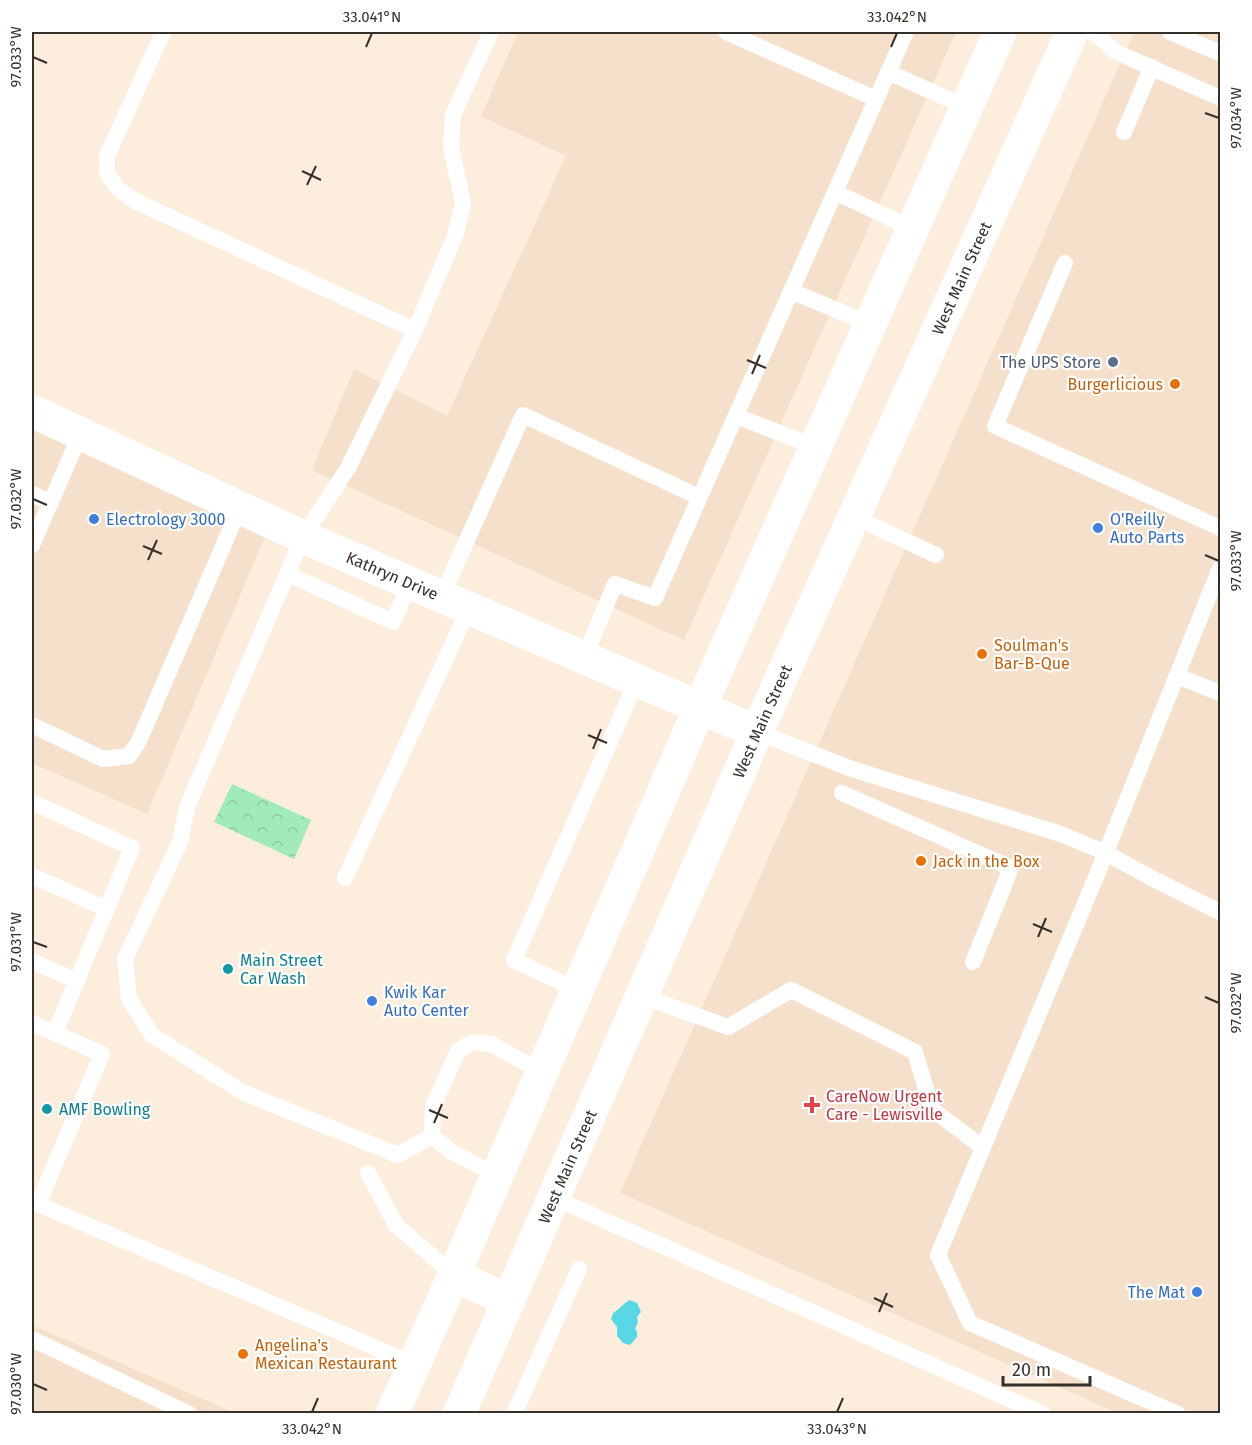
<svg xmlns="http://www.w3.org/2000/svg" width="1252" height="1445" viewBox="0 0 1252 1445" font-family="'Fira Sans',sans-serif">
  <style>
    .built { fill: #f5e0cb }
    .park { fill: url(#park-crowns) }
    .water { fill: #58d8e6 }
    .lines { fill: none; stroke-linecap: round; stroke-linejoin: round }
    .service { stroke: #fff; stroke-width: 16 }
    .minor { stroke: #fff; stroke-width: 33 }
    .primary { stroke: #fff; stroke-width: 33 }
    .ticks { fill: none; stroke: #36302a; stroke-width: 2 }
    .service-dot { fill: #5c6f8a; stroke: #fff; stroke-width: 2 }
    .food-dot { fill: #e8710a; stroke: #fff; stroke-width: 2 }
    .shop-dot { fill: #3f7fe0; stroke: #fff; stroke-width: 2 }
    .culture-dot { fill: #0f9aa8; stroke: #fff; stroke-width: 2 }
    .health-dot { fill: #e0444e; stroke: #fff; stroke-width: 2 }
    .labels { text-anchor: middle; dominant-baseline: central; stroke-width: 4.5; stroke-linejoin: round; paint-order: stroke }
    .street-label { font-size: 16px; fill: #36302a; stroke: #fff }
    .service-label { font-size: 16px; fill: #4e5e75; stroke: #fff; text-anchor: end }
    .food-label { font-size: 16px; fill: #c56008; stroke: #fff; text-anchor: start }
    .shop-label { font-size: 16px; fill: #366cbe; stroke: #fff; text-anchor: start }
    .culture-label { font-size: 16px; fill: #0d838f; stroke: #fff; text-anchor: start }
    .health-label { font-size: 16px; fill: #be3a42; stroke: #fff; text-anchor: start }
    .neatline { fill: none; stroke: #36302a; stroke-width: 2 }
    .ticks-label { font-size: 15px; text-anchor: middle; fill: #36302a }
  </style>
  <defs>
    <pattern id="park-crowns" width="20" height="18" patternUnits="userSpaceOnUse" patternTransform="scale(1.5)"><rect width="20" height="18" fill="#a1ebb8"/><path d="M2 6a3 3 0 1 1 6 0M12 15a3 3 0 1 1 6 0" fill="none" stroke="#8bca9e"/></pattern>
  </defs>
  <rect width="100%" height="100%" fill="#fceddd"/>
  <!-- built -->
  <g class="built">
    <path d="M 518,32 L 956,32 L 684,640 L 312,470 L 354,369 L 447,416 L 566,156 L 481,116 Z"/>
    <path d="M 1134,32 L 1220,32 L 1220,1413 L 1118,1413 L 620,1193 Z"/>
    <path d="M 32,425 L 268,530 L 147,814 L 32,763 Z"/>
    <path d="M 32,1325 L 235,1413 L 32,1413 Z"/>
  </g>
  <!-- park -->
  <path class="park" d="M 232,784 L 311,820 L 294,859 L 214,822 Z"/>
  <!-- water -->
  <path class="water" d="M 630,1300 L 637,1303 L 641,1312 L 637,1317 L 638,1322 L 635,1329 L 637,1331 L 637,1337 L 630,1345 L 623,1343 L 617,1336 L 617,1327 L 611,1319 L 613,1313 C 620,1309 623,1303 630,1300 Z"/>
  <g class="lines">
    <!-- service -->
    <g class="service">
      <path d="M 163,32 L 107,156 L 107,173 L 117,188 L 135,201 L 415,330"/>
      <path d="M 726,32 L 876,99"/>
      <path d="M 1093,32 L 1116,52 L 1220,98"/>
      <path d="M 1170,32 L 1220,53"/>
      <path d="M 888,72 L 966,107"/>
      <path d="M 1124,132 L 1152,67"/>
      <path d="M 835,192 L 913,229"/>
      <path d="M 1065,263 L 995,426 L 1220,528"/>
      <path d="M 791,291 L 870,324"/>
      <path d="M 736,416 L 816,447"/>
      <path d="M 32,494 L 51,503"/>
      <path d="M 854,517 L 936,555"/>
      <path d="M 32,545 L 81,433"/>
      <path d="M 288,574 L 393,622 L 410,583"/>
      <path d="M 442,596 L 523,415 L 699,497"/>
      <path d="M 584,658 L 615,584 L 655,598 L 906,32"/>
      <path d="M 1177,676 L 1220,693"/>
      <path d="M 32,725 L 103,759 L 129,756 L 139,741 L 240,507"/>
      <path d="M 757,732 L 852,769 L 1061,834 L 1106,853 L 1155,880 L 1220,912"/>
      <path d="M 842,793 L 1011,868 L 973,962"/>
      <path d="M 32,802 L 132,848 L 55,1033"/>
      <path d="M 32,876 L 107,909"/>
      <path d="M 345,878 L 469,608"/>
      <path d="M 32,961 L 77,981"/>
      <path d="M 577,990 L 514,960 L 637,680"/>
      <path d="M 642,996 L 728,1027 L 791,990 L 915,1052 L 932,1109 L 982,1147"/>
      <path d="M 32,1023 L 102,1054 L 38,1204 L 414,1364"/>
      <path d="M 432,1136 L 398,1155 L 244,1093 L 152,1035 L 129,999 L 125,959 L 180,842 L 187,807 L 303,537 L 348,468 L 415,330 L 455,236 L 463,203 L 451,147 L 453,115 L 491,32"/>
      <path d="M 368,1173 L 396,1225 L 454,1275"/>
      <path d="M 497,1175 L 452,1152 L 432,1136 L 433,1106 L 458,1051 L 472,1042 L 491,1044 L 542,1072"/>
      <path d="M 554,1198 L 1043,1414"/>
      <path d="M 32,1339 L 189,1414"/>
      <path d="M 514,1414 L 579,1269"/>
      <path d="M 1178,1414 L 970,1323 L 938,1255 L 1096,877 L 1220,568"/>
    </g>
    <!-- minor -->
    <path class="minor" id="s1" d="M 32,411 L 303,537 L 757,732"/>
    <!-- primary -->
    <g class="primary">
      <path d="M 454,1275 L 509,1301"/>
      <path d="M 392,1414 L 454,1275 L 700,707 L 1000,32"/>
      <path id="s2" d="M 459,1414 L 757,732 L 1072,32"/>
    </g>
  </g>
  <!-- ticks -->
  <path class="ticks" d="M 366,47 L 372,33M 891,47 L 897,33M 33,57 L 47,63M 1205,113 L 1219,118M 302,171 L 321,180M 307,185 L 316,166M 747,360 L 766,368M 752,374 L 760,355M 33,499 L 47,505M 143,546 L 162,554M 1205,555 L 1219,561M 148,560 L 157,540M 588,735 L 607,743M 593,749 L 601,729M 1033,924 L 1052,932M 1038,937 L 1046,918M 33,942 L 47,947M 1205,997 L 1219,1003M 429,1110 L 448,1118M 434,1123 L 442,1104M 874,1298 L 893,1307M 879,1312 L 887,1293M 33,1384 L 47,1390M 312,1412 L 318,1398M 837,1412 L 843,1398"/>
  <!-- markers -->
  <circle class="service-dot" cx="1113" cy="362" r="6"/>
  <g class="food-dot">
    <circle cx="1175" cy="384" r="6"/>
    <circle cx="982" cy="654" r="6"/>
    <circle cx="921" cy="861" r="6"/>
    <circle cx="243" cy="1354" r="6"/>
  </g>
  <g class="shop-dot">
    <circle cx="94" cy="519" r="6"/>
    <circle cx="1098" cy="528" r="6"/>
    <circle cx="372" cy="1001" r="6"/>
    <circle cx="1197" cy="1292" r="6"/>
  </g>
  <g class="culture-dot">
    <circle cx="228" cy="969" r="6"/>
    <circle cx="47" cy="1109" r="6"/>
  </g>
  <path class="health-dot" d="M809 1096h6v6h6v6h-6v6h-6v-6h-6v-6h6z"/>
  <g class="labels">
    <!-- street labels -->
    <g class="street-label">
      <text stroke="none"><textPath href="#s2" startOffset="1242">West Main Street</textPath></text>
      <text stroke="none"><textPath href="#s1" startOffset="396">Kathryn Drive</textPath></text>
      <text stroke="none"><textPath href="#s2" startOffset="756">West Main Street</textPath></text>
      <text stroke="none"><textPath href="#s2" startOffset="270">West Main Street</textPath></text>
    </g>
    <!-- service labels -->
    <g class="service-label">
      <text x="1101" y="362">The UPS Store</text>
    </g>
    <!-- food labels -->
    <g class="food-label">
      <text x="1163" y="384" text-anchor="end">Burgerlicious</text>
      <text x="994" y="645">Soulman's<tspan x="994" dy="18">Bar-B-Que</tspan></text>
      <text x="933" y="861">Jack in the Box</text>
      <text x="255" y="1345">Angelina's<tspan x="255" dy="18">Mexican Restaurant</tspan></text>
    </g>
    <!-- shop labels -->
    <g class="shop-label">
      <text x="106" y="519">Electrology 3000</text>
      <text x="1110" y="519">O'Reilly<tspan x="1110" dy="18">Auto Parts</tspan></text>
      <text x="384" y="992">Kwik Kar<tspan x="384" dy="18">Auto Center</tspan></text>
      <text x="1185" y="1292" text-anchor="end">The Mat</text>
    </g>
    <!-- culture labels -->
    <g class="culture-label">
      <text x="240" y="960">Main Street<tspan x="240" dy="18">Car Wash</tspan></text>
      <text x="59" y="1109">AMF Bowling</text>
    </g>
    <!-- health labels -->
    <g class="health-label">
      <text x="826" y="1096">CareNow Urgent<tspan x="826" dy="18">Care - Lewisville</tspan></text>
    </g>
  </g>
  <!-- border -->
  <rect width="1252" height="1445" fill="none" stroke="#ffffff" stroke-width="66"/>
  <!-- scale -->
  <path d="M1003 1376v9h87v-9" fill="none" stroke="#36302a" stroke-width="3"/>
  <text x="1012" y="1376" font-size="18" fill="#36302a" stroke="#ffffff" stroke-width="4.5" paint-order="stroke">20 m</text>
  <rect x="33" y="33" width="1186" height="1379" class="neatline"/>
  <g class="ticks-label">
    <text x="372" y="22">33.041°N</text>
    <text x="897" y="22">33.042°N</text>
    <text transform="translate(16 57) rotate(-90)" y="5">97.033°W</text>
    <text transform="translate(1236 118) rotate(-90)" y="5">97.034°W</text>
    <text transform="translate(16 499) rotate(-90)" y="5">97.032°W</text>
    <text transform="translate(1236 561) rotate(-90)" y="5">97.033°W</text>
    <text transform="translate(16 942) rotate(-90)" y="5">97.031°W</text>
    <text transform="translate(1236 1003) rotate(-90)" y="5">97.032°W</text>
    <text transform="translate(16 1384) rotate(-90)" y="5">97.030°W</text>
    <text x="312" y="1434">33.042°N</text>
    <text x="837" y="1434">33.043°N</text>
  </g>
</svg>
